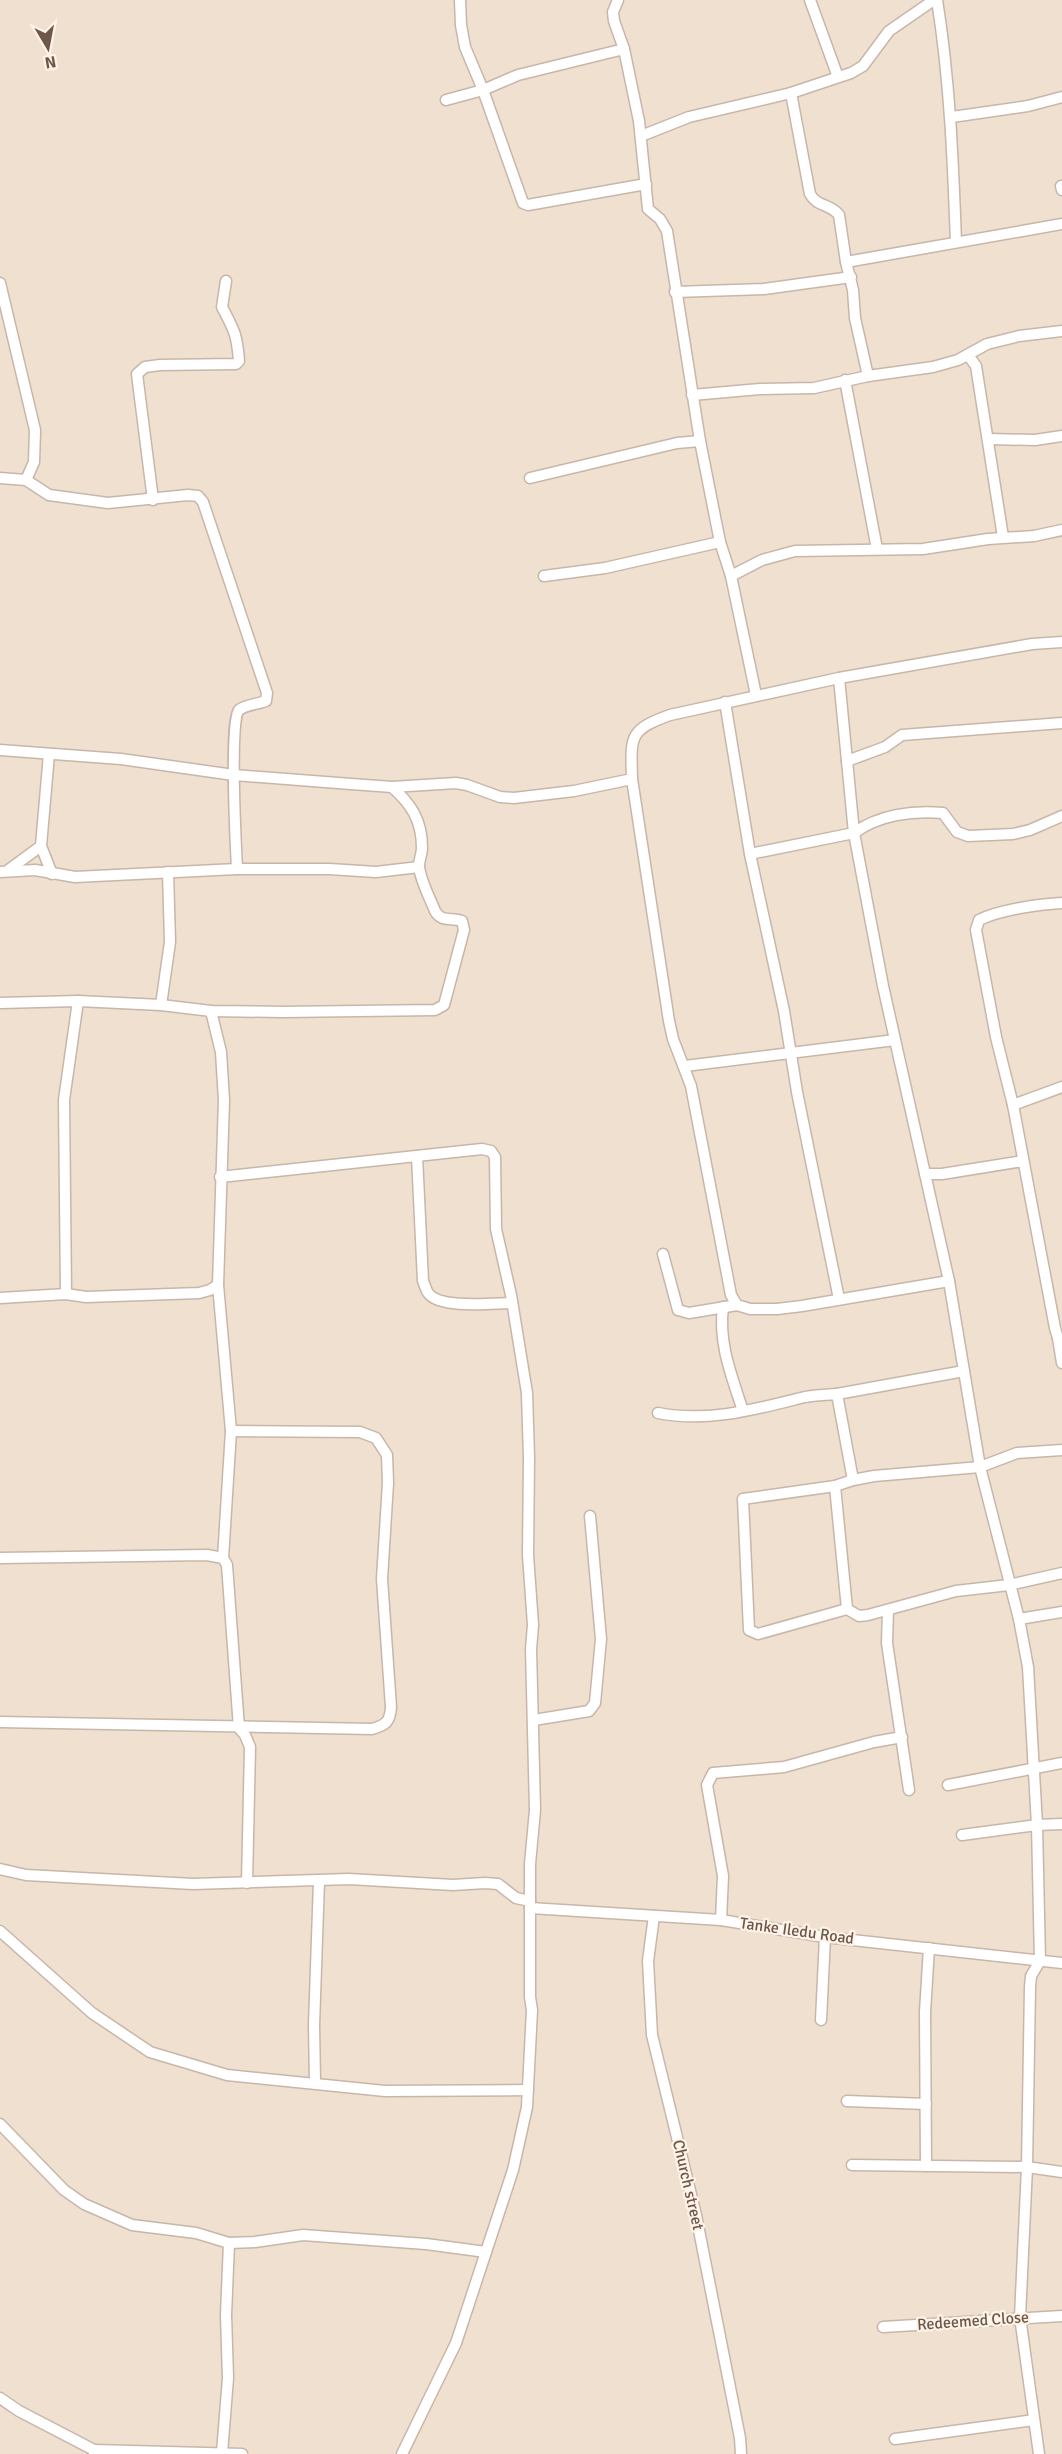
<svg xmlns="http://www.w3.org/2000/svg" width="1062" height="2454" viewBox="0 0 1062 2454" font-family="Signika,sans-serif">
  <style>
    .residential { fill: #f0e0d0 }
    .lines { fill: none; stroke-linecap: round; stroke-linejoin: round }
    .street-casing { stroke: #c8b6aa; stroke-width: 13 }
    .street { stroke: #fff; stroke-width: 10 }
    .labels { text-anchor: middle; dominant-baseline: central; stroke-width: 4.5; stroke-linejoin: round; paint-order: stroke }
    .street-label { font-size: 16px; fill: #6e564b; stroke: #fdf3e6 }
  </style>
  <rect width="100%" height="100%" fill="#f9efe1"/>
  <!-- residential -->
  <rect class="residential" x="0" y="0" width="1062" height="2454"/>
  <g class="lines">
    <defs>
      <g id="street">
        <path d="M 460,0 L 461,25 L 465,47 L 483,90 L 523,203 L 528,205 L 646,184"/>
        <path d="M 618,0 L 613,12 L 614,21 L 624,49 L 639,121 L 648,209 L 660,219 L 667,231 L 700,441 L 720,542 L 731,576 L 756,695"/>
        <path d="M 810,0 L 838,77"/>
        <path d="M 937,0 C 950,81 953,161 956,242"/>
        <path d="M 791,93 L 810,194 C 817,207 831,204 839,215 L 846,262 L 853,290 L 855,318 L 868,376"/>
        <path d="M 446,100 L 483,90 L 518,75 L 624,49"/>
        <path d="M 952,117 L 1028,106 L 1062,97"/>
        <path d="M 641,136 L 689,117 L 791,93 L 851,73 L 863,66 L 889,31 L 934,0"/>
        <path d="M 1061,186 L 1062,190"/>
        <path d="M 846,262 L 1062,224"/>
        <path d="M 0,283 L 35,430 L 34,462 L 26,480"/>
        <path d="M 675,292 L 764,289 L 851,277"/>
        <path d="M 968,355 L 976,366 L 1003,537"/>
        <path d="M 845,380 L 877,549"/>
        <path d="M 692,395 L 760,389 L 814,388 L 868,376 L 933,367 L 958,360 L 987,344 L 1019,336 L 1062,331"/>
        <path d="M 989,439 L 1035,440 L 1062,436"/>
        <path d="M 0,478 L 26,480 L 49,495 L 108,503 L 188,495 L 198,496 L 203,502 L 267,693 L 266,701 C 258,704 245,705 239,710 C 229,719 236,848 237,869"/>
        <path d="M 530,478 L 677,443 L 700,441"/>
        <path d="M 153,500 L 137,374 L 145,367 L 160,365 L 236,364 L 239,361 C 237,334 234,330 222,307 L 226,281"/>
        <path d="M 544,576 L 605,568 L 720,542"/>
        <path d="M 731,576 L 762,560 L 795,551 L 923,549 L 988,539 L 1034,536 L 1062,530"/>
        <path d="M 839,678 L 854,833 L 883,986 L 949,1281 L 980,1467 L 1019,1619 L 1028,1667 L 1037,1825 L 1040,1961 L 1031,1976 L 1030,1987 L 1027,2167 L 1020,2317 L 1039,2454"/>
        <path d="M 725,702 L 750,854 L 784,1011 L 797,1092 L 839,1299"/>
        <path d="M 0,750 L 121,759 L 234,775 L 351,784 L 392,787 L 456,783 L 467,785 L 500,797 L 514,798 L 574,791 L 632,779"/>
        <path d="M 49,754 L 41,846 L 52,874"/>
        <path d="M 847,761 L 885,747 L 902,735 L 1062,723"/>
        <path d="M 750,854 L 854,833 C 878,815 913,810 943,813 L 957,832 L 968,836 L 1013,834 L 1030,830 L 1062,816"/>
        <path d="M 7,871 L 41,846"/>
        <path d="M 0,872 L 35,870 L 75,877 L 237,869 L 329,869 L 376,872 L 419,867"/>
        <path d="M 1062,903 C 1039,904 999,910 979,920 L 976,930 L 996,1037 L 1013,1105 L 1055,1328 L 1058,1338 L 1062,1339"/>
        <path d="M 0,1003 L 78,1001 L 161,1005 L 211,1011 L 283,1012 L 435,1010 L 444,1005 L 464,930 L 462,921 C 451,917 442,923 435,911 C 430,898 420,880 419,866 C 419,860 422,854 422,848 C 422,820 411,804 392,787"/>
        <path d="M 161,1005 L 170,942 L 168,872"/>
        <path d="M 685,1066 L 895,1040"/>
        <path d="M 1013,1105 L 1062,1087"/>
        <path d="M 417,1156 L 423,1281 C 425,1285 426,1291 429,1294 C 441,1309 494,1303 512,1303"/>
        <path d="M 925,1174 L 942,1174 L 1023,1161"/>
        <path d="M 220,1177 L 482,1149 L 491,1151 L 495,1157 L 496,1229 L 511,1295 L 527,1393 L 529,1458 L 528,1555 L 533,1625 L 531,1649 L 535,1810 L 530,1864 L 530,1997 L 532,2010 L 527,2107 L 513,2170 L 456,2343 L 402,2454"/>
        <path d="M 663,1254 L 678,1310 L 689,1313 L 737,1305"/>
        <path d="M 949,1281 L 802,1306 L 777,1309 L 750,1309 L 737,1305 L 731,1295 L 691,1086 L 673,1039 L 669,1021 L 632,779 C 631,737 628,730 670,715 L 839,678 L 1032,644 L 1062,642"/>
        <path d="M 218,1285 L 231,1431 L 223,1558"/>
        <path d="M 66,1294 L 64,1100 L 78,1001"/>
        <path d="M 0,1298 L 66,1294 L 86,1297 L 199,1293 L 210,1290 L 218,1285 L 224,1100 L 221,1052 L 211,1011"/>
        <path d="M 723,1307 C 718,1343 732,1377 743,1411"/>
        <path d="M 1058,1338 L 1062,1363"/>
        <path d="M 837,1394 L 964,1371"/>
        <path d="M 658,1413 C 708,1423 756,1409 805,1397 C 815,1395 826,1395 837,1394 L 853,1480 L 874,1476 L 980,1467 L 1017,1453 L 1062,1450"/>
        <path d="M 835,1486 L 847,1609 L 859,1616 L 868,1615 L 956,1591 L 1009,1585 L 1062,1573"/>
        <path d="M 0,1558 L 207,1555 L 223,1558 L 227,1565 L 239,1728 L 245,1735 L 250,1747 L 247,1883"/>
        <path d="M 847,1609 L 758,1634 L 749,1630 L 743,1499 L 835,1486 L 853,1480"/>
        <path d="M 888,1610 L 887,1643 L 909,1790"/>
        <path d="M 1019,1619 L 1062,1612"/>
        <path d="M 534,1720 L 589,1711 L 595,1703 L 601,1639 L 590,1516"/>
        <path d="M 0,1722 L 372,1729 C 386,1725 390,1722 391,1707 L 382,1579 L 388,1483 L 387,1455 L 376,1438 L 360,1432 L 231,1431"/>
        <path d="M 948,1785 L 1062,1763"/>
        <path d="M 962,1835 L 1037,1825 L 1062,1824"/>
        <path d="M 0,1869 L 26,1875 L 193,1884 L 349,1879 L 453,1885 L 485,1883 L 498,1884 L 516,1898 L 530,1901"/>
        <path d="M 530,1908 L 721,1920 L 825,1937 L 1062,1963"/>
        <path d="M 654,1916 L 648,1961 L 652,2035 L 696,2215 L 740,2438 L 741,2454"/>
        <path d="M 721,1920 L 723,1876 L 707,1785 L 713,1773 L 784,1767 L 874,1742 L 902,1737"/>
        <path d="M 0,1931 L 92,2013 L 150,2052 L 227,2075 L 385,2091 L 528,2090"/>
        <path d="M 821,2020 L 825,1937"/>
        <path d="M 315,2083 L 314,2025 L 319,1881"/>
        <path d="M 847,2101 L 926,2104"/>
        <path d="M 0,2124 L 64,2190 L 84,2204 L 132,2225 L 196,2233 L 229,2243 L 255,2242 L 303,2235 L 426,2244 L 486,2252"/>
        <path d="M 852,2165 L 1027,2167 L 1062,2172"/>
        <path d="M 926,2166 L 925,2012 L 929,1948"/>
        <path d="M 883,2327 L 1062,2316"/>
        <path d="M 0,2398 L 19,2411 L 94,2450 L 94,2454"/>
        <path d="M 895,2439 L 1034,2420"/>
        <path d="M 94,2450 L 242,2454"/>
        <path d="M 222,2453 L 228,2378 L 226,2315 L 229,2243"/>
      </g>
    </defs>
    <!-- street casing -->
    <use href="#street" class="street-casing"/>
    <!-- street -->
    <use href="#street" class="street"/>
  </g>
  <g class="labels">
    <!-- street labels -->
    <g class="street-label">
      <text transform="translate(797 1931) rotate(8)">Tanke Iledu Road</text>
      <text transform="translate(688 2185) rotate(77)">Church street</text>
      <text transform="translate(973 2321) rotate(-4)">Redeemed Close</text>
    </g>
  </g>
  <!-- north arrow -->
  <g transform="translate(48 48) rotate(170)" stroke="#fdf3e6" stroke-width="4.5" paint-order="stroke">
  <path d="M0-4.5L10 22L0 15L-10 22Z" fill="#6e564b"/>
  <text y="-9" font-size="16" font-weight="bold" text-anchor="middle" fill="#6e564b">N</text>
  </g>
</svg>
